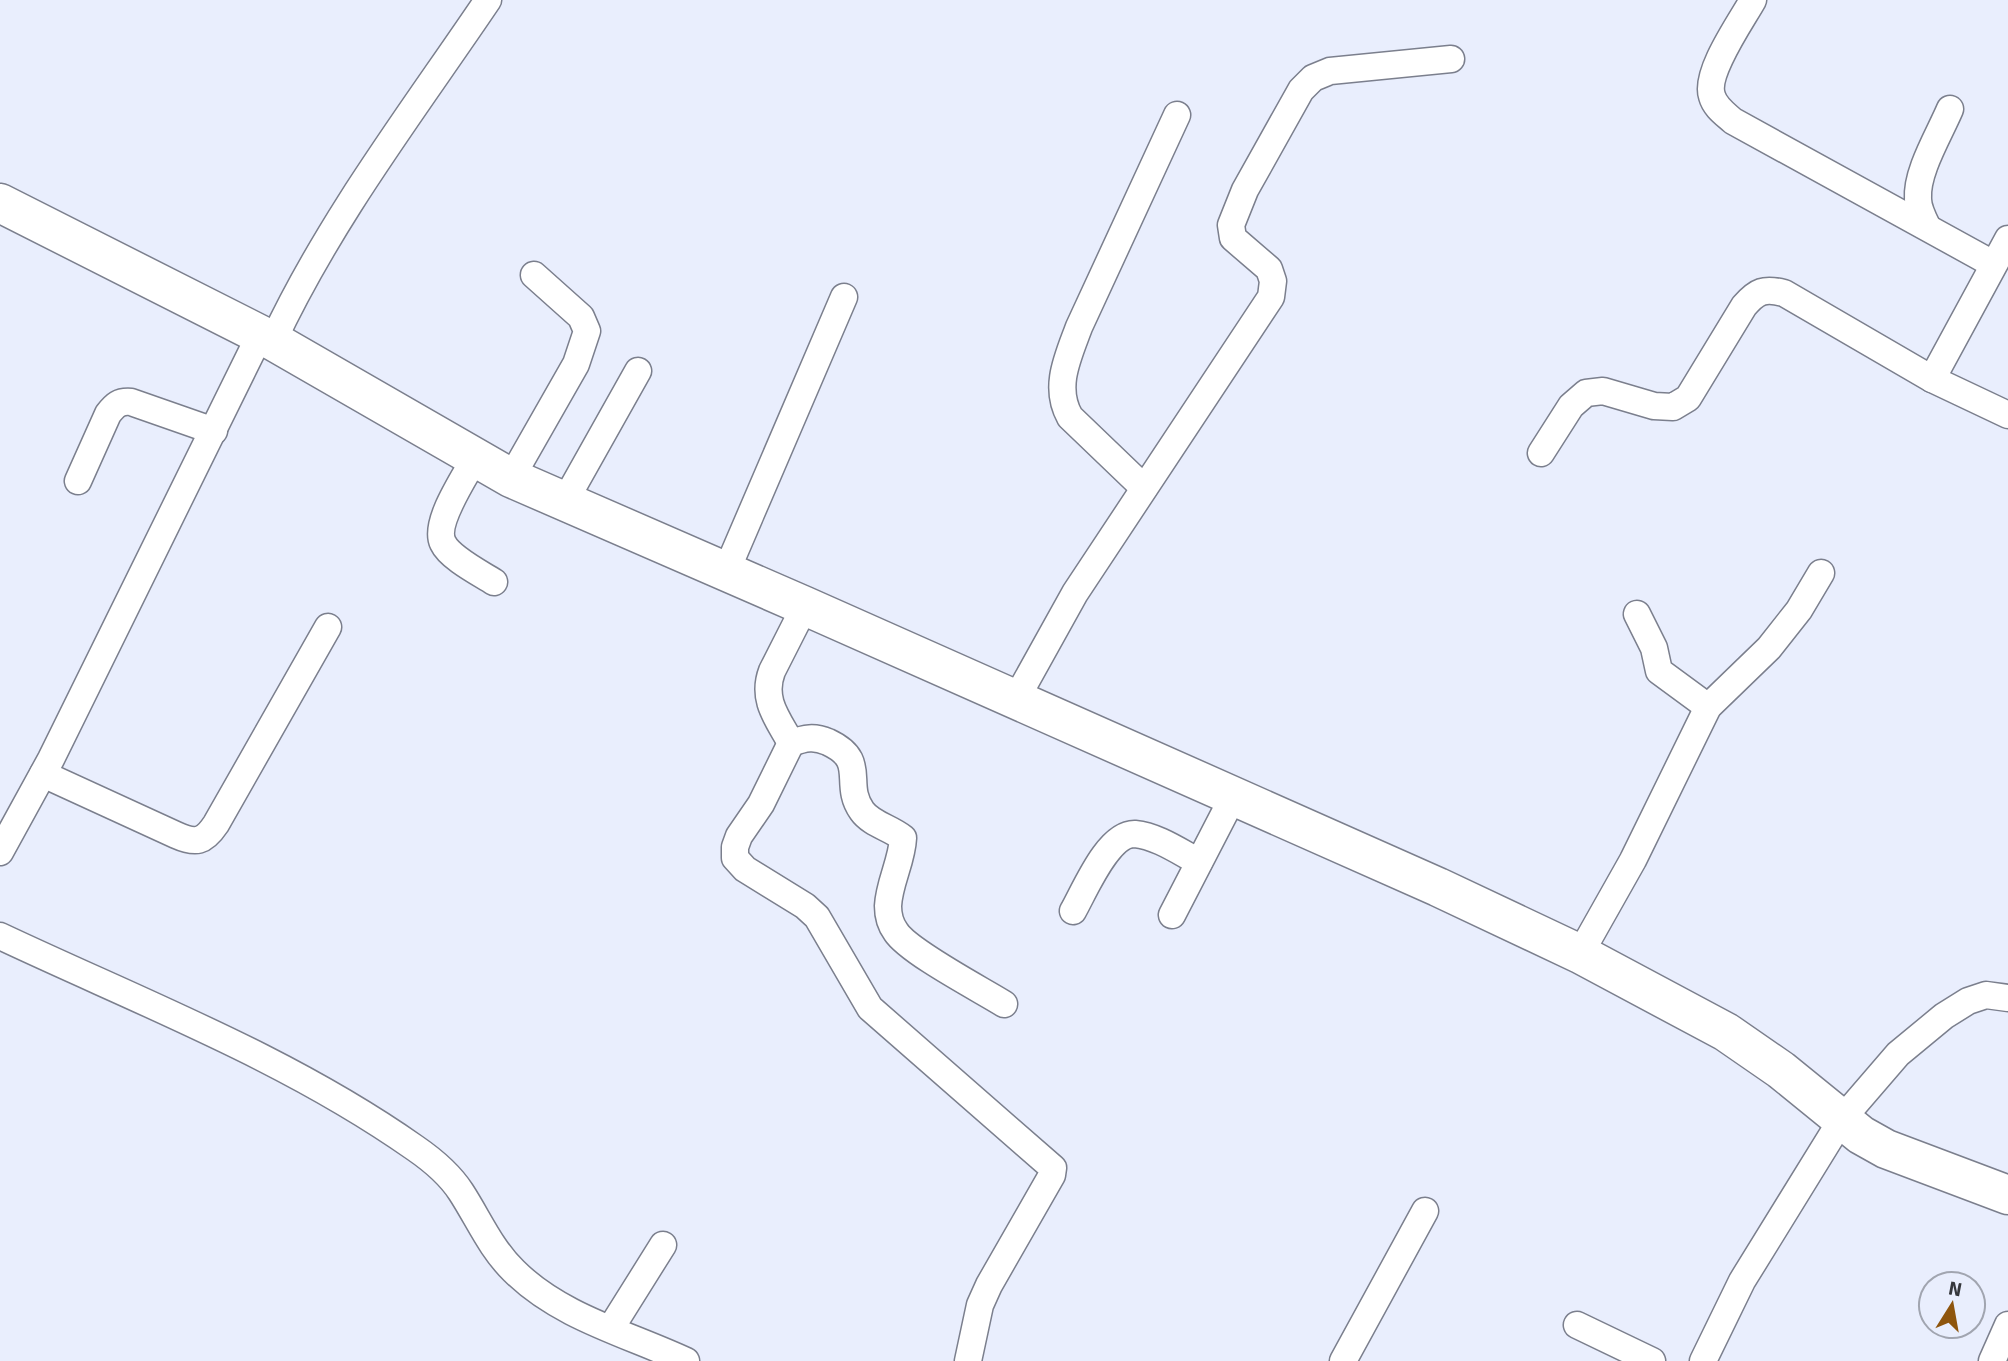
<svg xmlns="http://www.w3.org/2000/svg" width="2008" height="1361" viewBox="0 0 2008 1361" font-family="Signika,sans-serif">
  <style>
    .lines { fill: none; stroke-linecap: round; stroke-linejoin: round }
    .minor-casing { stroke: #7b7f8d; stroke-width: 29 }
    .highway-casing { stroke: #7b7f8d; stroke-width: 41 }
    .minor { stroke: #fff; stroke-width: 26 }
    .highway { stroke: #fff; stroke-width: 38 }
  </style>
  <rect width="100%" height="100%" fill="#e9eefd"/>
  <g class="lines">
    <defs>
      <g id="minor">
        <path d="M 1753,0 C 1742,20 1704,73 1712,96 C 1715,107 1724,113 1733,121 L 1993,264"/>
        <path d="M 1927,226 C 1923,218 1918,208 1918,199 C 1916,172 1939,135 1950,109"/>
        <path d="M 273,341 C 330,219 413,111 488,0"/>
        <path d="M 1932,379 L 2008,239"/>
        <path d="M 1541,453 L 1571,406 L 1586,393 L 1603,391 L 1654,406 L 1673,407 L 1688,398 L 1744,306 C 1757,291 1764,288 1784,293 L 1932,379 L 2008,415"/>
        <path d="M 475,458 C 465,477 433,523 443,543 C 450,558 480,573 494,582"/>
        <path d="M 511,478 L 576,364 L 587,331 L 581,317 L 534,275"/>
        <path d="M 78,481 L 108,414 C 115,405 119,401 131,402 L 214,431"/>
        <path d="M 1144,488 L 1070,417 C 1053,387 1068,357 1079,327 L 1177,115"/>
        <path d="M 565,501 L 638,371"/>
        <path d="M 726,572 L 844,297"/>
        <path d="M 805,606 L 772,671 C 761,700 778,719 791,743 C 805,738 814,736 828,742 C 869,761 842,783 862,811 C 871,824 891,828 903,838 C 902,861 889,883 888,906 C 888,916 890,924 896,932 C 909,952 980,989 1004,1004"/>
        <path d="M 1637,614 L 1654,648 L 1659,671 L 1708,707"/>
        <path d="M 1015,701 L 1075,593 L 1271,297 L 1273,281 L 1269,269 L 1233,238 L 1231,225 L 1245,190 L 1301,90 L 1313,78 L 1330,71 L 1451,59"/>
        <path d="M 791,743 L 761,804 L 739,836 L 735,847 L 735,858 L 745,869 L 805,906 L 817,917 L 870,1008 L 1053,1168 L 1052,1175 L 989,1285 L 980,1305 L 968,1361"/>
        <path d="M 43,774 L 176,835 C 196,844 204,842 216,824 L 328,627"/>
        <path d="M 0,852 L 51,759 L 260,335"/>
        <path d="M 1073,911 C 1085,890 1108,833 1135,834 C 1157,836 1180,852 1199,862"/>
        <path d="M 1172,915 L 1233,797"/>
        <path d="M 0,936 C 140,1002 287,1058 415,1148 C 431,1159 450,1175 461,1192 C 478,1218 491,1249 514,1271 C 560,1317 628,1334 686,1361"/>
        <path d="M 1580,954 L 1633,860 L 1708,707 L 1769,648 L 1799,610 L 1821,573"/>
        <path d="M 1577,1325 L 1652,1361"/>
        <path d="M 611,1328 L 663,1245"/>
        <path d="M 1343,1361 L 1425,1211"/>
        <path d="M 1703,1361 L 1742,1281 L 1842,1119 L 1898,1054 L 1944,1016 L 1968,1001 L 1986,995 L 2008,998"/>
        <path d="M 1992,1361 L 2008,1325"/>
      </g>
      <path id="highway" d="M 0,203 L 273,341 L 511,478 L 805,606 L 1438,887 L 1580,954 L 1726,1032 L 1781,1070 L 1861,1135 L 1886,1149 L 2008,1195"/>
    </defs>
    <!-- minor casing -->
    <use href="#minor" class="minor-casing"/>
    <!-- highway casing -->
    <use href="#highway" class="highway-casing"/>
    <!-- minor -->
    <use href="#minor" class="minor"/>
    <!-- highway -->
    <use href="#highway" class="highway"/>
  </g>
  <!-- north arrow -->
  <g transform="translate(1952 1305) rotate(11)"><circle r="33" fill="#e9eefd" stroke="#a1a5b0" stroke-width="2"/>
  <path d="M0-5L12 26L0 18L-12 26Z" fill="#8e550d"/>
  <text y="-10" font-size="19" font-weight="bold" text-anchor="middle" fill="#35373c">N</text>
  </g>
</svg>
